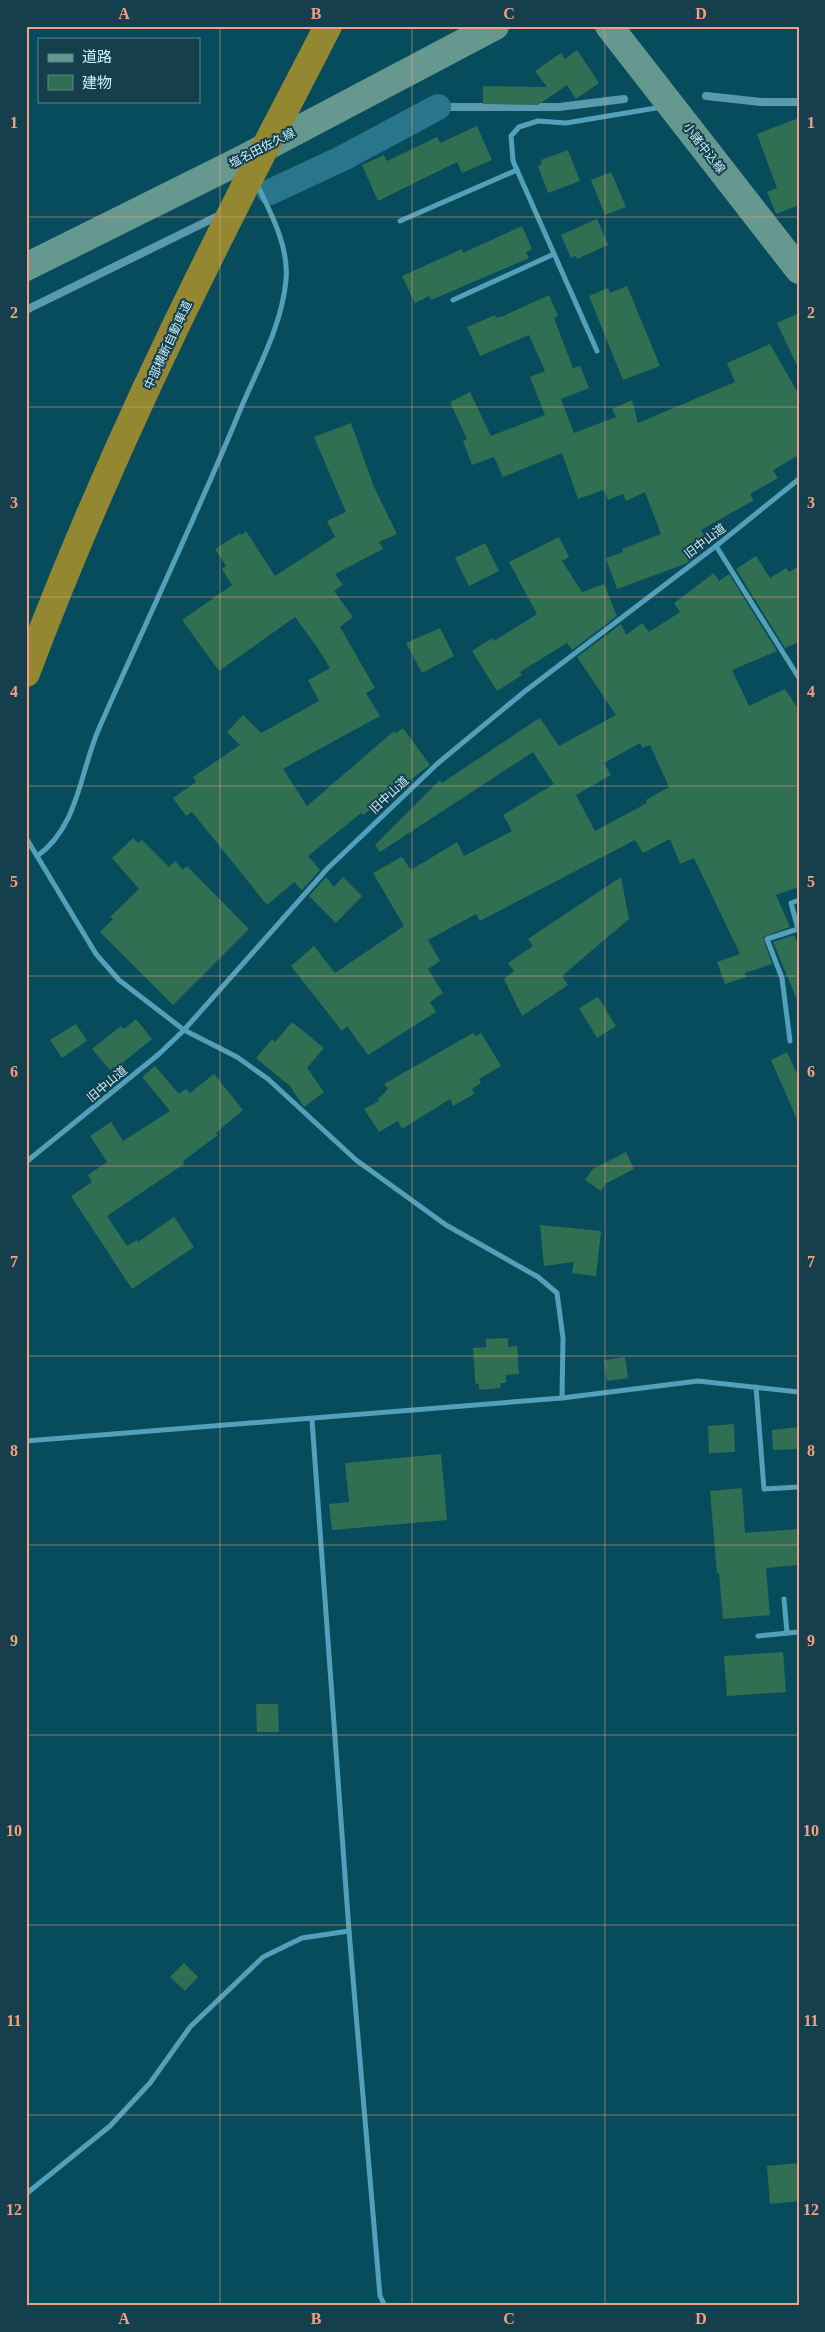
<svg xmlns="http://www.w3.org/2000/svg" width="825" height="2332" viewBox="0 0 825 2332" font-family="'Times New Roman','Noto Sans JP',serif">
  <style>
    .lines { fill: none; stroke-linecap: round; stroke-linejoin: round }
    .stream { stroke: #599aae; stroke-width: 8 }
    .canal { stroke: #28758c; stroke-width: 26 }
    .building { fill: #306f52; fill-rule: evenodd }
    .street { stroke: #52a0b9; stroke-width: 5 }
    .secondary { stroke: #669890; stroke-width: 28 }
    .highway { stroke: #938732; stroke-width: 28 }
    .grid { fill: none; stroke: #f2a081; stroke-width: 1; stroke-opacity: 0.55 }
    .labels { text-anchor: middle; dominant-baseline: central; stroke-width: 4; stroke-linejoin: round; paint-order: stroke }
    .street-label { font-size: 12px; fill: #caeffc; stroke: #153f4c }
    .neatline { fill: none; stroke: #f2a081; stroke-width: 2 }
    .grid-label { font-size: 16px; text-anchor: middle; font-weight: bold; fill: #f2a081 }
  </style>
  <rect width="100%" height="100%" fill="#074c5d"/>
  <g class="lines">
    <!-- stream -->
    <g class="stream">
      <path d="M 706,96 L 761,102 L 799,102"/>
      <path d="M 438,107 L 559,107 L 624,99"/>
      <path d="M 26,310 L 222,214"/>
    </g>
    <!-- canal -->
    <path class="canal" d="M 270,192 L 343,158 L 438,107"/>
  </g>
  <!-- building -->
  <g class="building">
    <path d="M 577,50 L 599,83 L 576,99 L 567,85 L 538,105 L 483,104 L 483,86 L 547,87 L 535,71 L 561,53 L 565,59 Z"/>
    <path d="M 799,118 L 799,205 L 776,214 L 767,192 L 777,188 L 757,134 Z"/>
    <path d="M 477,126 L 492,160 L 462,173 L 457,162 L 378,201 L 362,165 L 384,155 L 387,161 L 437,137 L 440,143 Z"/>
    <path d="M 568,150 L 580,181 L 548,193 L 538,166 L 542,164 L 541,160 Z"/>
    <path d="M 611,172 L 626,207 L 605,215 L 591,180 Z"/>
    <path d="M 597,219 L 608,245 L 577,259 L 576,256 L 571,258 L 561,235 Z"/>
    <path d="M 522,226 L 532,249 L 526,252 L 529,258 L 431,300 L 429,296 L 415,303 L 402,276 L 462,249 L 463,253 Z"/>
    <path d="M 627,286 L 660,366 L 623,380 L 589,296 L 608,288 L 610,293 Z"/>
    <path d="M 549,295 L 558,316 L 554,318 L 573,368 L 580,366 L 589,388 L 561,399 L 574,433 L 616,417 L 612,409 L 632,400 L 638,423 L 735,382 L 727,363 L 770,344 L 799,395 L 799,455 L 773,470 L 778,478 L 750,494 L 754,500 L 701,530 L 706,539 L 696,549 L 699,554 L 685,564 L 617,589 L 606,558 L 623,552 L 622,549 L 661,534 L 645,492 L 626,501 L 623,494 L 608,500 L 604,490 L 578,499 L 562,453 L 503,477 L 494,457 L 472,465 L 463,441 L 467,439 L 450,402 L 470,392 L 491,436 L 545,415 L 530,377 L 545,371 L 529,335 L 480,356 L 467,327 L 495,315 L 496,318 L 503,316 Z"/>
    <path d="M 799,313 L 799,370 L 777,323 Z"/>
    <path d="M 351,423 L 374,487 L 397,534 L 379,542 L 383,549 L 335,574 L 343,585 L 334,591 L 353,617 L 340,627 L 375,688 L 366,693 L 380,716 L 283,769 L 307,806 L 394,731 L 396,733 L 403,728 L 430,765 L 363,815 L 361,813 L 308,856 L 320,870 L 302,890 L 294,882 L 267,905 L 192,812 L 186,816 L 173,798 L 196,782 L 193,777 L 240,745 L 227,732 L 243,715 L 261,733 L 319,701 L 308,680 L 330,668 L 317,647 L 295,617 L 219,671 L 182,620 L 232,585 L 222,569 L 226,566 L 215,549 L 240,533 L 241,535 L 246,531 L 275,576 L 335,537 L 327,521 L 346,512 L 314,437 Z"/>
    <path d="M 559,537 L 569,557 L 562,561 L 582,592 L 604,584 L 617,616 L 572,650 L 567,643 L 520,672 L 522,675 L 497,691 L 472,651 L 492,638 L 494,641 L 537,614 L 509,562 Z"/>
    <path d="M 485,543 L 499,571 L 469,586 L 455,558 Z"/>
    <path d="M 756,556 L 770,578 L 786,568 L 789,572 L 799,566 L 799,642 L 785,648 L 736,569 Z"/>
    <path d="M 714,573 L 719,581 L 729,574 L 777,651 L 732,670 L 749,706 L 785,689 L 799,710 L 799,887 L 776,895 L 790,927 L 763,937 L 772,964 L 745,973 L 746,977 L 725,984 L 717,962 L 740,954 L 694,858 L 680,864 L 670,839 L 643,853 L 635,840 L 480,921 L 476,914 L 428,940 L 440,961 L 428,969 L 443,993 L 430,1002 L 436,1012 L 368,1055 L 347,1026 L 342,1031 L 291,966 L 314,946 L 335,973 L 404,926 L 373,873 L 402,857 L 411,870 L 457,842 L 464,856 L 512,831 L 503,815 L 554,784 L 533,752 L 380,852 L 375,845 L 440,780 L 442,783 L 535,721 L 540,718 L 559,746 L 616,715 L 577,657 L 621,624 L 626,635 L 642,623 L 649,632 L 680,612 L 674,603 ZM 640,743 L 642,748 L 650,745 L 669,787 L 646,800 L 647,803 L 595,831 L 576,795 L 611,775 L 604,763 Z"/>
    <path d="M 440,628 L 454,656 L 422,673 L 406,643 Z"/>
    <path d="M 133,838 L 138,843 L 142,840 L 169,867 L 175,861 L 183,870 L 187,866 L 249,929 L 173,1005 L 100,932 L 113,919 L 110,917 L 139,889 L 112,858 Z"/>
    <path d="M 326,877 L 334,887 L 343,877 L 362,896 L 336,923 L 309,896 Z"/>
    <path d="M 621,877 L 629,919 L 562,976 L 568,985 L 522,1016 L 504,979 L 514,971 L 508,963 L 533,946 L 528,939 Z"/>
    <path d="M 794,935 L 799,946 L 798,1002 L 773,942 Z"/>
    <path d="M 598,997 L 616,1026 L 597,1038 L 579,1008 Z"/>
    <path d="M 136,1019 L 152,1039 L 115,1069 L 113,1067 L 110,1070 L 92,1049 L 121,1026 L 124,1029 Z"/>
    <path d="M 292,1022 L 324,1048 L 307,1068 L 324,1092 L 304,1107 L 290,1086 L 256,1058 L 272,1039 L 275,1042 Z"/>
    <path d="M 76,1024 L 87,1041 L 62,1058 L 50,1040 Z"/>
    <path d="M 473,1033 L 476,1036 L 481,1033 L 501,1066 L 479,1079 L 481,1083 L 472,1089 L 474,1094 L 453,1106 L 450,1099 L 402,1129 L 398,1121 L 379,1132 L 364,1109 L 379,1101 L 378,1099 L 388,1089 L 384,1084 Z"/>
    <path d="M 787,1052 L 799,1078 L 799,1124 L 771,1060 Z"/>
    <path d="M 155,1066 L 179,1094 L 186,1089 L 190,1093 L 214,1074 L 243,1110 L 216,1133 L 218,1135 L 183,1161 L 184,1164 L 107,1216 L 127,1246 L 137,1240 L 138,1242 L 174,1217 L 194,1247 L 132,1289 L 71,1196 L 92,1182 L 88,1175 L 107,1162 L 90,1136 L 111,1122 L 123,1141 L 170,1111 L 142,1077 Z"/>
    <path d="M 626,1152 L 634,1169 L 605,1184 L 601,1191 L 585,1180 L 593,1169 Z"/>
    <path d="M 540,1225 L 601,1231 L 596,1276 L 572,1273 L 574,1262 L 544,1266 Z"/>
    <path d="M 508,1338 L 508,1347 L 517,1346 L 519,1374 L 506,1375 L 506,1383 L 500,1383 L 501,1388 L 479,1390 L 479,1384 L 476,1384 L 475,1381 L 473,1348 L 486,1347 L 486,1339 Z"/>
    <path d="M 625,1357 L 628,1378 L 607,1381 L 604,1360 Z"/>
    <path d="M 734,1424 L 735,1452 L 709,1453 L 708,1426 Z"/>
    <path d="M 799,1427 L 799,1449 L 773,1450 L 772,1430 Z"/>
    <path d="M 441,1454 L 447,1520 L 332,1530 L 329,1504 L 349,1502 L 345,1463 Z"/>
    <path d="M 742,1488 L 745,1533 L 799,1529 L 799,1565 L 766,1568 L 770,1615 L 723,1619 L 719,1573 L 717,1573 L 710,1491 Z"/>
    <path d="M 783,1652 L 786,1692 L 727,1696 L 724,1656 Z"/>
    <path d="M 256,1704 L 278,1704 L 279,1732 L 257,1732 Z"/>
    <path d="M 184,1963 L 198,1977 L 185,1991 L 170,1977 Z"/>
    <path d="M 799,2163 L 799,2201 L 770,2204 L 767,2166 Z"/>
  </g>
  <g class="lines">
    <!-- street -->
    <g class="street">
      <path d="M 257,184 C 271,214 289,246 286,280 C 282,325 258,368 241,408 C 197,515 147,620 100,726 C 80,770 79,827 37,856 L 96,954 L 119,980 L 184,1030 L 237,1057 L 268,1079 L 356,1160 L 446,1225 L 538,1277 L 557,1293 L 563,1338 L 562,1398"/>
      <path d="M 400,221 L 517,170"/>
      <path d="M 453,300 L 554,254"/>
      <path d="M 597,351 L 513,161 L 511,136 L 519,127 L 538,121 L 566,123 L 662,107"/>
      <path d="M 716,546 L 799,678"/>
      <path d="M 26,838 L 37,856"/>
      <path d="M 790,1041 L 782,978 L 767,939 L 798,929 L 791,903 L 799,900"/>
      <path d="M 26,1162 L 159,1054 L 184,1030 L 327,869 L 437,764 L 524,692 L 716,546 L 799,479"/>
      <path d="M 756,1387 L 764,1489 L 799,1487"/>
      <path d="M 312,1420 L 349,1931 L 380,2296 L 385,2306"/>
      <path d="M 26,1441 L 562,1398 L 698,1381 L 799,1392"/>
      <path d="M 784,1599 L 787,1633"/>
      <path d="M 758,1636 L 799,1632"/>
      <path d="M 26,2194 L 110,2126 L 150,2083 L 190,2027 L 263,1957 L 302,1938 L 349,1931"/>
    </g>
    <!-- secondary -->
    <g class="secondary">
      <path d="M 609,26 L 799,270"/>
      <path d="M 26,267 L 245,158 L 495,26"/>
    </g>
    <!-- highway -->
    <path class="highway" d="M 26,673 C 82,525 148,379 219,238 C 254,167 292,97 328,26"/>
  </g>
  <!-- grid -->
  <path class="grid" d="M 220,26 L 220,2306M 412,26 L 412,2306M 605,26 L 605,2306M 26,217 L 799,217M 26,407 L 799,407M 26,597 L 799,597M 26,786 L 799,786M 26,976 L 799,976M 26,1166 L 799,1166M 26,1356 L 799,1356M 26,1545 L 799,1545M 26,1735 L 799,1735M 26,1925 L 799,1925M 26,2115 L 799,2115"/>
  <g class="labels">
    <!-- street labels -->
    <g class="street-label">
      <text transform="translate(262 148) rotate(-27)">塩名田佐久線</text>
      <text transform="translate(704 148) rotate(52)">小諸中込線</text>
      <text transform="translate(168 345) rotate(-65)">中部横断自動車道</text>
      <text transform="translate(705 541) rotate(-37)">旧中山道</text>
      <text transform="translate(389 795) rotate(-43)">旧中山道</text>
      <text transform="translate(107 1084) rotate(-40)">旧中山道</text>
    </g>
  </g>
  <!-- border -->
  <rect width="825" height="2332" fill="none" stroke="#153f4c" stroke-width="55"/>
  <!-- legend -->
  <rect x="38" y="38" width="162" height="65" fill="#153f4c" stroke="#5d8592"/>
  <rect x="48" y="54" width="25" height="8" fill="#669890" stroke="#5d8592"/>
  <text x="82" y="62" font-size="15" fill="#caeffc">道路</text>
  <rect x="48" y="75" width="25" height="15" fill="#306f52" stroke="#5d8592"/>
  <text x="82" y="88" font-size="15" fill="#caeffc">建物</text>
  <rect x="28" y="28" width="770" height="2276" class="neatline"/>
  <g class="grid-label">
    <text x="124" y="19">A</text>
    <text x="316" y="19">B</text>
    <text x="509" y="19">C</text>
    <text x="701" y="19">D</text>
    <text x="14" y="128">1</text>
    <text x="811" y="128">1</text>
    <text x="14" y="318">2</text>
    <text x="811" y="318">2</text>
    <text x="14" y="508">3</text>
    <text x="811" y="508">3</text>
    <text x="14" y="697">4</text>
    <text x="811" y="697">4</text>
    <text x="14" y="887">5</text>
    <text x="811" y="887">5</text>
    <text x="14" y="1077">6</text>
    <text x="811" y="1077">6</text>
    <text x="14" y="1267">7</text>
    <text x="811" y="1267">7</text>
    <text x="14" y="1456">8</text>
    <text x="811" y="1456">8</text>
    <text x="14" y="1646">9</text>
    <text x="811" y="1646">9</text>
    <text x="14" y="1836">10</text>
    <text x="811" y="1836">10</text>
    <text x="14" y="2026">11</text>
    <text x="811" y="2026">11</text>
    <text x="14" y="2215">12</text>
    <text x="811" y="2215">12</text>
    <text x="124" y="2324">A</text>
    <text x="316" y="2324">B</text>
    <text x="509" y="2324">C</text>
    <text x="701" y="2324">D</text>
  </g>
</svg>
